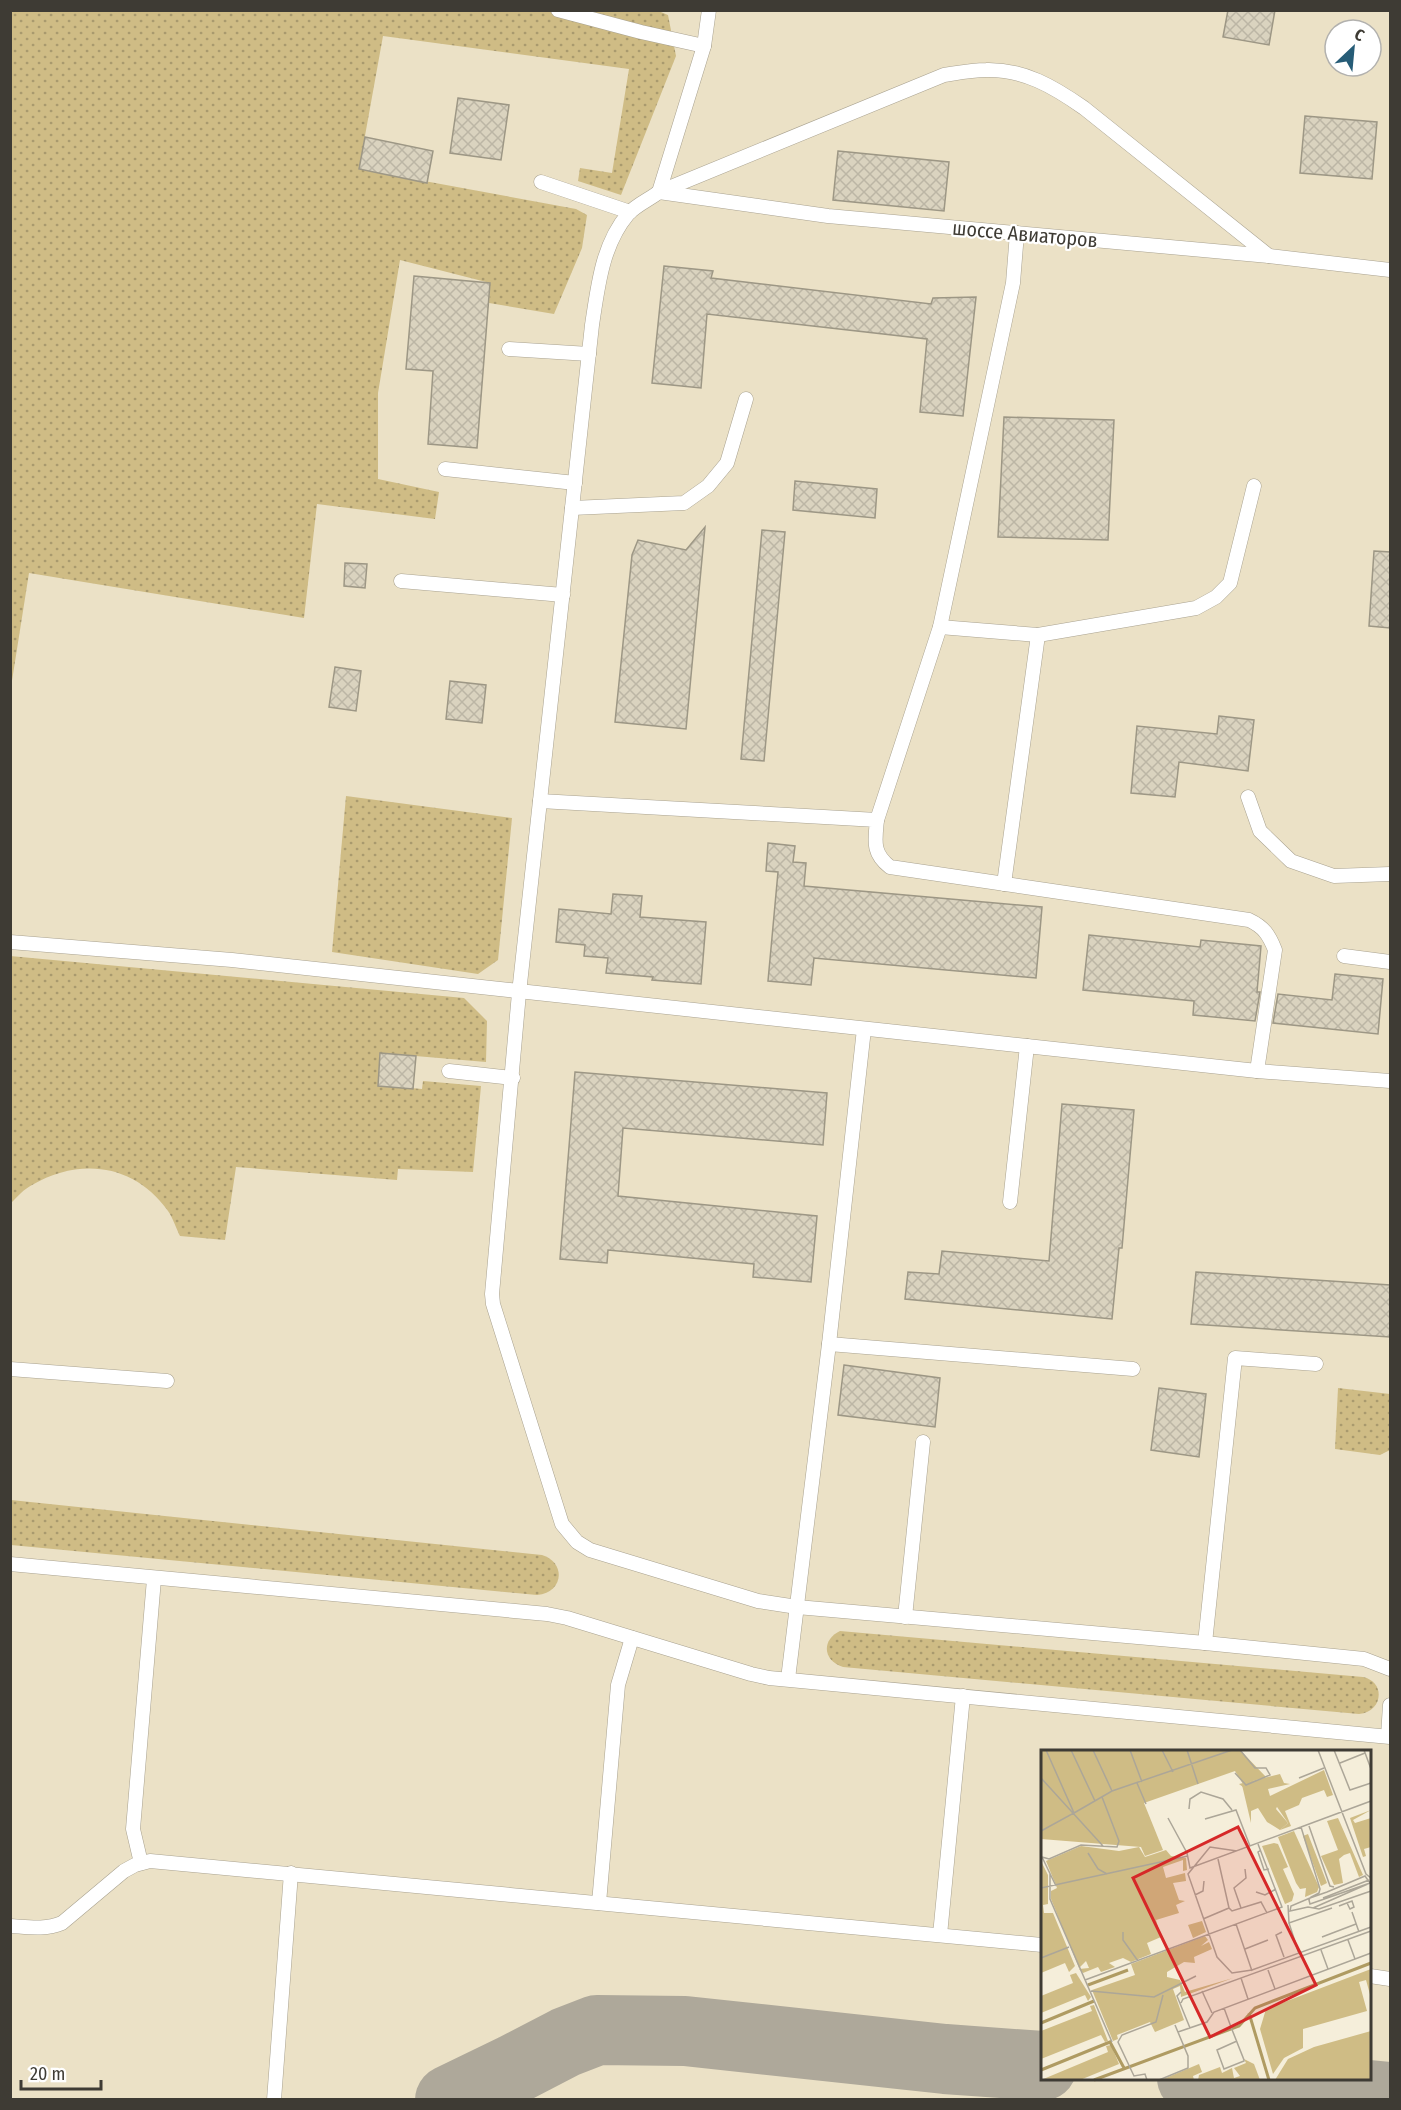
<svg xmlns="http://www.w3.org/2000/svg" width="1401" height="2110" viewBox="0 0 1401 2110" font-family="'Fira Sans Condensed',sans-serif">
  <style>
    .built { fill: #ebe1c6; fill-rule: evenodd }
    .grass { fill: url(#grass-dots) }
    .lines { fill: none; stroke-linecap: round; stroke-linejoin: round }
    .taxiway { stroke: #aea89a; stroke-width: 70 }
    .building { fill: url(#building-cross-hatch); stroke: #9d9785; stroke-width: 1.5 }
    .service-casing { stroke: #a9a290; stroke-width: 15 }
    .service { stroke: #fff; stroke-width: 14 }
    .labels { text-anchor: middle; dominant-baseline: central; stroke-width: 4.5; stroke-linejoin: round; paint-order: stroke }
    .street-label { font-size: 20px; fill: #3e3b34; stroke: #fff }
    .inset-river { fill: none; stroke: #af9b62; stroke-width: 3 }
    .inset-road { fill: none; stroke: #aca698; stroke-width: 1.5 }
    .view { fill: #d62828; fill-opacity: 0.15; stroke: #d62828; stroke-width: 3 }
    .inset-edge { fill: none; stroke: #3e3b34; stroke-width: 3 }
  </style>
  <defs>
    <pattern id="grass-dots" width="8" height="8" patternUnits="userSpaceOnUse" patternTransform="scale(1.5)"><rect width="8" height="8" fill="#cfbc85"/><path d="M2 2h.1M6 6h.1" fill="none" stroke="#a99a6e" stroke-width="1.8" stroke-linecap="round"/></pattern>
    <pattern id="building-cross-hatch" width="8" height="8" patternUnits="userSpaceOnUse" patternTransform="scale(1.5)"><rect width="8" height="8" fill="#dad3bf"/><path d="M0 0l8 8M0 8l8-8" fill="none" stroke="#bcb6a5"/></pattern>
  </defs>
  <rect width="100%" height="100%" fill="#f5eeda"/>
  <!-- built -->
  <path class="built" d="M 11,11 L 1390,11 L 1390,2099 L 11,2100 ZM 1335,30 L 1371,30 L 1371,66 L 1335,66 ZM 1042,1752 L 1370,1752 L 1370,2078 L 1042,2078 Z"/>
  <!-- grass -->
  <g class="grass">
    <path d="M 656,10 L 668,15 L 676,56 L 621,195 L 578,181 L 580,168 L 612,173 L 629,69 L 383,36 L 359,169 L 576,209 L 587,215 L 582,248 L 554,314 L 489,303 L 490,283 L 400,260 L 378,393 L 378,479 L 439,492 L 435,519 L 317,504 L 304,618 L 29,573 L 11,687 L 11,11 Z"/>
    <path d="M 346,796 L 512,818 L 498,960 L 478,974 L 332,952 Z"/>
    <path d="M 10,956 L 464,998 L 487,1021 L 486,1062 L 380,1053 L 378,1085 L 422,1089 L 423,1081 L 481,1086 L 473,1172 L 398,1169 L 397,1180 L 236,1167 L 225,1240 L 180,1236 C 176,1228 173,1218 168,1211 C 135,1164 80,1157 32,1185 C 24,1189 17,1197 11,1203 Z"/>
    <path d="M 1338,1388 L 1390,1394 L 1390,1450 L 1380,1455 L 1335,1449 Z"/>
    <path d="M 11,1500 L 542,1555 C 567,1563 563,1593 537,1595 L 11,1545 Z"/>
    <path d="M 840,1631 L 1363,1677 C 1386,1682 1383,1712 1359,1714 L 843,1667 C 823,1661 821,1640 840,1631 Z"/>
  </g>
  <g class="lines">
    <!-- taxiway -->
    <g class="taxiway">
      <path d="M 1192,2078 L 1390,2097"/>
      <path d="M 450,2100 L 514,2069 L 566,2042 L 597,2030 L 685,2031 L 945,2059 L 1042,2066"/>
    </g>
  </g>
  <!-- building -->
  <g class="building">
    <path d="M 1228,10 L 1275,10 L 1269,45 L 1223,37 Z"/>
    <path d="M 458,98 L 509,105 L 501,160 L 450,153 Z"/>
    <path d="M 1305,116 L 1377,122 L 1372,179 L 1300,173 Z"/>
    <path d="M 365,137 L 433,151 L 427,183 L 359,169 Z"/>
    <path d="M 838,151 L 949,162 L 944,211 L 833,200 Z"/>
    <path d="M 664,266 L 713,271 L 711,278 L 931,304 L 933,298 L 976,297 L 963,416 L 920,412 L 927,339 L 707,314 L 701,388 L 652,383 Z"/>
    <path d="M 414,276 L 490,283 L 477,448 L 428,444 L 433,371 L 406,369 Z"/>
    <path d="M 1004,417 L 1114,420 L 1108,540 L 998,537 Z"/>
    <path d="M 795,481 L 877,489 L 875,518 L 793,510 Z"/>
    <path d="M 705,527 L 686,729 L 615,722 L 632,555 L 638,540 L 686,550 Z"/>
    <path d="M 762,530 L 785,532 L 764,761 L 741,759 Z"/>
    <path d="M 1374,551 L 1390,552 L 1390,628 L 1369,626 Z"/>
    <path d="M 345,563 L 367,564 L 365,588 L 344,586 Z"/>
    <path d="M 335,667 L 361,671 L 356,711 L 329,707 Z"/>
    <path d="M 450,681 L 486,685 L 482,723 L 446,719 Z"/>
    <path d="M 1219,716 L 1254,720 L 1248,771 L 1179,762 L 1175,797 L 1131,793 L 1137,726 L 1217,734 Z"/>
    <path d="M 768,843 L 795,846 L 793,862 L 806,863 L 804,886 L 1042,907 L 1036,978 L 814,958 L 811,985 L 768,981 L 778,872 L 766,871 Z"/>
    <path d="M 613,894 L 642,896 L 640,917 L 706,922 L 701,984 L 652,980 L 653,977 L 606,973 L 608,958 L 584,956 L 585,945 L 556,942 L 559,909 L 611,914 Z"/>
    <path d="M 1089,935 L 1200,947 L 1201,940 L 1261,946 L 1257,992 L 1260,992 L 1255,1021 L 1193,1015 L 1194,1001 L 1083,990 Z"/>
    <path d="M 1335,974 L 1383,979 L 1378,1034 L 1273,1023 L 1278,994 L 1332,1000 Z"/>
    <path d="M 380,1053 L 416,1056 L 413,1089 L 378,1086 Z"/>
    <path d="M 575,1072 L 827,1093 L 823,1145 L 623,1128 L 618,1196 L 817,1216 L 811,1282 L 753,1277 L 754,1264 L 608,1250 L 607,1263 L 560,1259 Z"/>
    <path d="M 1062,1104 L 1134,1110 L 1122,1248 L 1119,1248 L 1112,1319 L 905,1299 L 908,1272 L 939,1274 L 942,1251 L 1049,1261 Z"/>
    <path d="M 1196,1272 L 1390,1285 L 1390,1337 L 1191,1324 Z"/>
    <path d="M 844,1365 L 940,1378 L 935,1427 L 838,1415 Z"/>
    <path d="M 1159,1388 L 1206,1394 L 1199,1457 L 1151,1450 Z"/>
  </g>
  <g class="lines">
    <defs>
      <g id="service">
        <path d="M 558,10 L 641,32 L 704,46"/>
        <path d="M 709,10 L 704,46 L 659,192 L 828,216 L 1269,256 L 1390,270"/>
        <path d="M 541,182 L 630,212"/>
        <path d="M 1269,256 L 1084,108 C 1054,87 1024,69 986,70 C 972,70 957,73 944,75 L 659,192 C 650,199 636,205 628,214 C 602,245 598,286 592,325 L 519,993 L 492,1294 L 493,1304 L 562,1524 L 577,1542 L 590,1550 L 758,1601 L 797,1607 L 1205,1643 L 1364,1659 L 1390,1669"/>
        <path d="M 509,349 L 589,354"/>
        <path d="M 445,469 L 575,483"/>
        <path d="M 572,508 L 684,503 L 708,486 L 727,463 L 746,399"/>
        <path d="M 401,581 L 563,595"/>
        <path d="M 940,627 L 1038,635"/>
        <path d="M 1248,797 L 1260,831 L 1291,861 L 1334,876 L 1390,874"/>
        <path d="M 540,801 L 877,820 C 875,841 872,853 890,867 L 1249,920 C 1264,927 1269,935 1275,950 L 1257,1071"/>
        <path d="M 877,820 L 940,627 L 1013,283 L 1017,233"/>
        <path d="M 1004,884 L 1038,635 L 1196,608 L 1216,597 L 1230,583 L 1254,486"/>
        <path d="M 10,942 L 232,960 L 1257,1071 L 1390,1081"/>
        <path d="M 1344,956 L 1390,962"/>
        <path d="M 449,1071 L 513,1078"/>
        <path d="M 1010,1202 L 1027,1046"/>
        <path d="M 829,1344 L 1133,1369"/>
        <path d="M 10,1369 L 167,1381"/>
        <path d="M 10,1564 L 547,1614 L 567,1618 L 751,1674 L 769,1678 L 1390,1737"/>
        <path d="M 905,1617 L 923,1442"/>
        <path d="M 1205,1643 L 1235,1358 L 1316,1364"/>
        <path d="M 788,1679 L 829,1344 L 864,1029"/>
        <path d="M 1388,1736 L 1390,1705"/>
        <path d="M 141,1863 L 133,1829 L 154,1579"/>
        <path d="M 599,1903 L 618,1685 L 632,1638"/>
        <path d="M 10,1926 C 28,1927 45,1930 62,1923 L 124,1871 L 135,1865 L 150,1861 L 1042,1945"/>
        <path d="M 940,1935 L 963,1696"/>
        <path d="M 1370,1976 L 1390,1979"/>
        <path d="M 274,2100 L 291,1873"/>
      </g>
    </defs>
    <!-- service casing -->
    <use href="#service" class="service-casing"/>
    <!-- service -->
    <use href="#service" class="service"/>
  </g>
  <g class="labels">
    <!-- street labels -->
    <g class="street-label">
      <text transform="translate(1025 234) rotate(5)">шоссе Авиаторов</text>
    </g>
  </g>
  <!-- overview -->
  <g transform="translate(1041 1750)">
    <rect width="330" height="330" fill="#f5eeda"/>
    <path d="M 283,20 L 292,45 L 286,47 L 283,40 L 261,48 L 258,55 L 244,61 L 250,76 L 239,80 L 247,73 L 234,54 L 222,52 L 198,34 L 239,24 L 243,33 L 249,34 L 227,39 L 229,46 ZM 330,60 L 312,70 L 314,73 L 330,68 L 330,97 L 323,99 L 325,106 L 322,107 L 309,68 ZM 297,68 L 322,125 L 318,127 L 309,103 L 303,105 L 298,109 L 302,133 L 293,135 L 280,106 L 297,100 L 286,71 ZM 253,81 L 278,137 L 276,142 L 264,147 L 265,138 L 259,139 L 255,133 L 237,87 ZM 267,84 L 286,133 L 280,136 L 262,86 ZM 233,93 L 237,94 L 247,117 L 242,119 L 253,144 L 251,151 L 244,154 L 221,96 ZM 40,96 L 78,101 L 98,97 L 104,107 L 125,100 L 130,106 L 145,108 L 146,120 L 142,121 L 142,110 L 122,117 L 125,128 L 144,123 L 145,131 L 132,133 L 138,150 L 144,151 L 135,155 L 138,163 L 115,170 L 120,187 L 106,193 L 110,204 L 90,212 L 82,208 L 68,213 L 74,217 L 60,222 L 57,217 L 42,223 L 38,219 L 48,218 L 45,211 L 38,218 L 10,149 L 10,141 L 16,138 L 5,111 ZM 1,113 L 7,125 L 7,154 L 2,155 L 3,163 L 12,163 L 34,216 L 28,222 L 24,213 L 0,223 ZM 161,171 L 165,182 L 152,188 L 147,175 ZM 164,186 L 167,190 L 160,196 L 168,192 L 171,199 L 153,207 L 154,213 L 143,212 L 126,222 L 126,227 L 139,230 L 144,242 L 192,228 L 140,247 L 139,236 L 132,239 L 143,270 L 114,282 L 109,272 L 76,285 L 77,289 L 72,291 L 51,240 L 94,225 L 90,214 ZM 330,219 L 330,248 L 325,230 L 318,232 L 326,261 L 262,279 L 262,298 L 243,308 L 232,324 L 219,279 L 225,259 ZM 35,223 L 50,247 L 47,251 L 44,245 L 0,263 L 0,246 L 32,233 L 29,225 ZM 53,255 L 67,291 L 64,292 L 60,285 L 0,309 L 0,281 L 51,261 L 49,256 ZM 330,281 L 330,330 L 234,330 L 247,309 L 273,297 ZM 70,295 L 78,314 L 39,330 L 0,330 L 67,302 L 65,296 ZM 203,309 L 213,314 L 219,330 L 157,330 L 158,325 L 179,317 L 181,323 L 191,318 L 193,328 L 199,326 L 193,318 L 205,313 ZM 158,314 L 161,322 L 152,326 L 153,330 L 120,330 Z" fill="#cfbc85"/>
    <path d="M 201,35 L 219,39 L 225,47 L 223,52 L 229,52 L 230,46 L 239,50 L 235,59 L 247,73 L 239,80 L 226,72 L 217,58 L 210,61 L 210,73 Z" fill="#cfbc85"/>
    <path d="M 0,0 L 199,0 L 225,27 L 202,34 L 194,21 L 103,53 L 122,100 L 104,106 L 100,97 L 0,89 Z" fill="#cfbc85"/>
    <path class="inset-river" d="M 47,235 L 87,220M 208,263 L 228,330M 0,273 L 53,251M 0,320 L 69,292 L 83,318M 53,330 L 198,276 L 214,258 L 330,213"/>
    <path class="inset-road" d="M 30,0 L 54,51M 52,0 L 71,41M 89,0 L 101,32M 121,0 L 132,22M 146,0 L 157,34M 277,0 L 325,124 L 330,128M 293,0 L 309,40 L 330,33M 323,0 L 330,19M 299,13 L 324,3M 194,23 L 205,35 L 229,25 L 225,18 L 214,18 L 199,0M 0,28 L 62,96M 258,28 L 283,18M 96,33 L 105,54M 148,59 L 149,49 L 160,42 L 182,49 L 191,60M 33,63 L 71,41 L 191,0M 127,68 L 146,103 L 149,118 L 260,77 L 279,139 L 278,143 L 270,147 L 269,148 L 268,150 L 269,154 L 329,133 L 324,126 L 286,142 L 269,148 L 250,156 L 249,161 L 267,157 L 278,159 L 330,141M 164,69 L 195,60 L 209,96M 268,76 L 289,136 L 293,137M 260,77 L 330,51M 0,81 L 33,63 L 5,0M 220,100 L 217,102 L 223,120 L 228,119M 196,101 L 169,97 L 147,124 L 176,207 L 191,223 L 211,220 L 330,177M 47,103 L 57,119 L 66,124M 1,107 L 8,109 L 40,95 L 76,97 L 78,91 L 61,47M 1,107 L 15,136M 177,109 L 188,158M 9,124 L 9,149 L 71,292M 0,138 L 147,106M 215,142 L 224,145 L 235,139M 154,145 L 162,141 L 163,131M 282,148 L 328,130M 247,155 L 248,173 L 291,158M 298,156 L 311,151 L 313,157 L 309,159 L 306,153M 200,158 L 193,138 L 205,128 L 204,119M 272,158 L 329,133M 311,162 L 318,182M 162,169 L 188,158 L 191,161 L 220,152 L 226,163M 248,173 L 258,204M 195,174 L 211,221M 82,182 L 82,190 L 97,211M 241,182 L 235,185 L 243,207M 281,187 L 315,174M 307,190 L 314,209M 204,199 L 227,190M 280,200 L 287,219M 0,208 L 28,197M 227,220 L 234,239M 200,228 L 207,249M 44,230 L 241,157 L 217,94M 50,241 L 113,247 L 155,226M 161,241 L 171,263M 140,242 L 136,246 L 149,278M 140,253 L 142,249 L 330,181M 183,258 L 190,277 L 203,310 L 203,311 L 183,319 L 176,300 L 196,291M 137,282 L 166,272 L 173,262 L 330,203M 106,330 L 104,324 L 93,326 L 77,292 L 81,285 L 115,272 L 122,245M 118,330 L 147,318 L 147,306 L 134,275"/>
    <path class="view" d="M 197,77 L 275,235 L 169,287 L 92,128 Z"/>
    <rect width="330" height="330" class="inset-edge"/>
  </g>
  <!-- border -->
  <rect width="1401" height="2110" fill="none" stroke="#3e3b34" stroke-width="24"/>
  <!-- north arrow -->
  <g transform="translate(1353 48) rotate(26)"><circle r="28" fill="#ffffff" stroke="#b2b1ae" stroke-width="1.5"/>
  <path d="M0-4.5L10 22L0 15L-10 22Z" fill="#265c77"/>
  <text y="-9" font-size="16" font-weight="bold" text-anchor="middle" fill="#3e3b34">С</text>
  </g>
  <!-- scale -->
  <path d="M21 2080v9h80v-9" fill="none" stroke="#3e3b34" stroke-width="3"/>
  <text x="30" y="2080" font-size="18" fill="#3e3b34" stroke="#ffffff" stroke-width="4.5" paint-order="stroke">20 m</text>
</svg>
